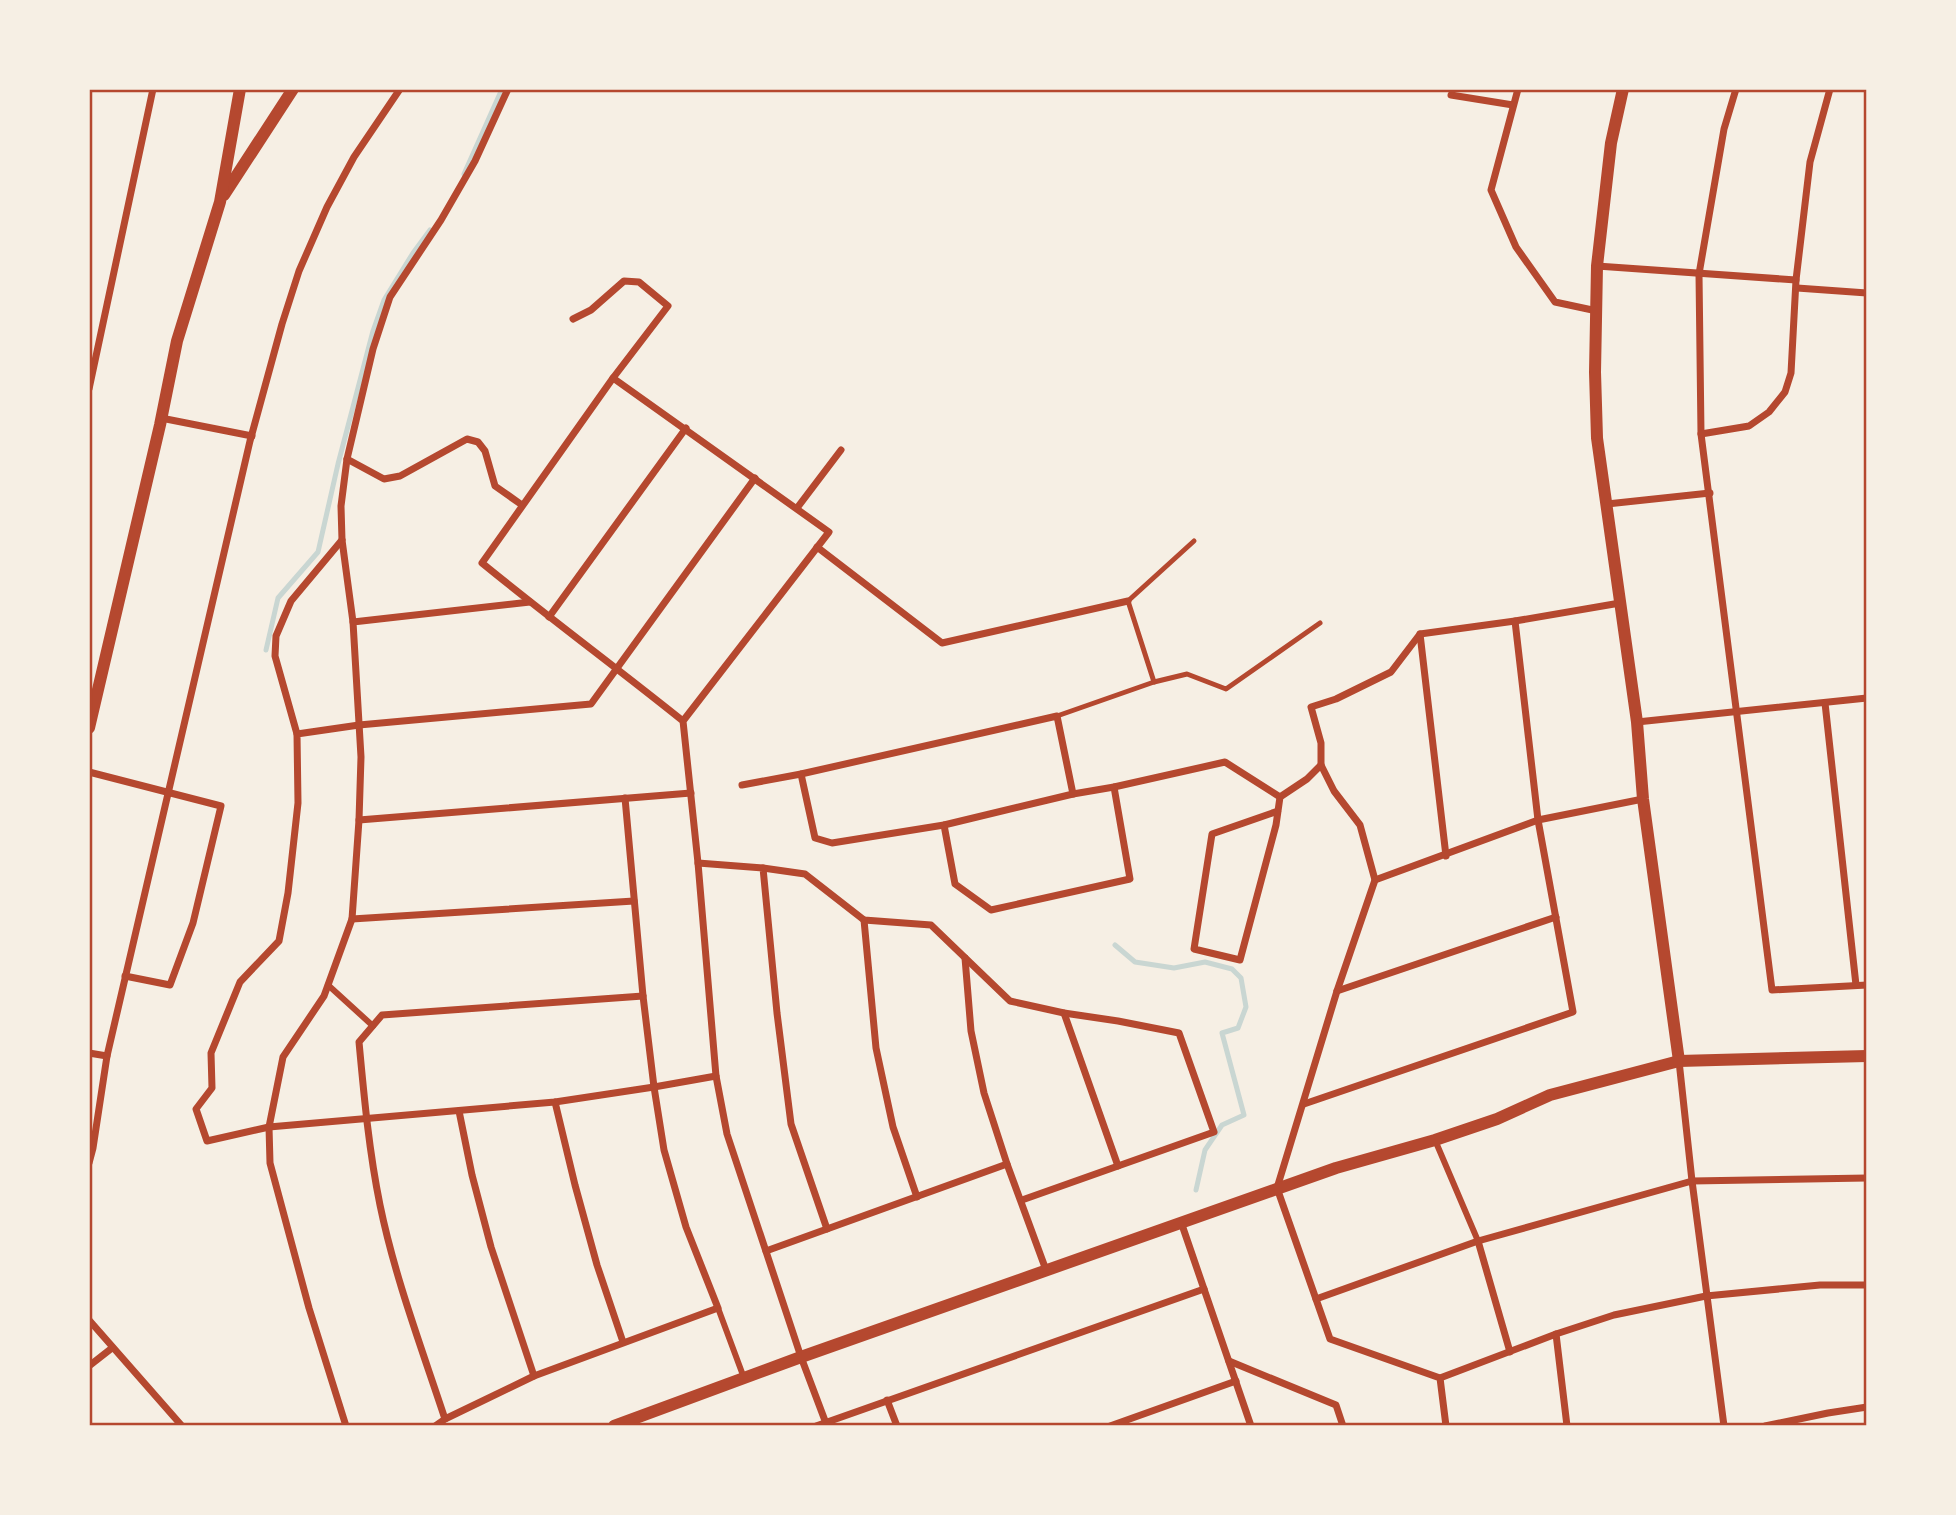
<svg xmlns="http://www.w3.org/2000/svg" width="1956" height="1515" viewBox="0 0 1956 1515" font-family="'IBM Plex Serif',serif">
  <style>
    .lines { fill: none; stroke-linecap: round; stroke-linejoin: round }
    .stream { stroke: #c9d6d2; stroke-width: 5 }
    .service { stroke: #b5482f; stroke-width: 5 }
    .pedestrian { stroke: #b5482f; stroke-width: 6 }
    .minor { stroke: #b5482f; stroke-width: 7 }
    .tertiary { stroke: #b5482f; stroke-width: 12 }
    .neatline { fill: none; stroke: #b5482f; stroke-width: 2.5 }
  </style>
  <rect width="100%" height="100%" fill="#f6efe4"/>
  <g class="lines">
    <!-- stream -->
    <g class="stream">
      <path d="M 464,174 L 502,89"/>
      <path d="M 266,650 L 278,598 L 318,552 L 338,464 L 373,331 L 384,300 L 413,253 L 430,230"/>
      <path d="M 1115,945 L 1135,962 L 1174,968 L 1205,962 L 1232,969 L 1241,978 L 1246,1007 L 1238,1028 L 1222,1033 L 1244,1115 L 1222,1125 L 1205,1150 L 1196,1190"/>
    </g>
    <!-- service -->
    <g class="service">
      <path d="M 1154,682 L 1128,601 L 1194,541"/>
      <path d="M 1057,716 L 1154,682 L 1187,674 L 1226,689 L 1320,623"/>
    </g>
    <!-- pedestrian -->
    <g class="pedestrian">
      <path d="M 328,985 L 373,1026"/>
      <path d="M 1435,1140 L 1478,1241"/>
      <path d="M 718,1308 L 744,1378"/>
    </g>
    <!-- minor -->
    <g class="minor">
      <path d="M 1518,89 L 1491,190 L 1516,247 L 1555,302 L 1597,311"/>
      <path d="M 1736,89 L 1724,129 L 1699,274 L 1701,434 L 1772,990 L 1867,985"/>
      <path d="M 1451,95 L 1513,105"/>
      <path d="M 1597,266 L 1796,280"/>
      <path d="M 1797,288 L 1867,293"/>
      <path d="M 573,319 L 591,310 L 624,281 L 639,282 L 668,306 L 613,378"/>
      <path d="M 89,389 L 153,89"/>
      <path d="M 161,418 L 252,436"/>
      <path d="M 1701,434 L 1749,426 L 1769,412 L 1785,392 L 1791,373 L 1796,280 L 1810,162 L 1830,89"/>
      <path d="M 347,459 L 384,479 L 400,476 L 467,439 L 478,442 L 485,451 L 495,486 L 522,505"/>
      <path d="M 1607,504 L 1710,493"/>
      <path d="M 797,508 L 841,450"/>
      <path d="M 817,547 L 942,643 L 1128,601"/>
      <path d="M 549,617 L 686,428"/>
      <path d="M 353,622 L 342,540 L 341,506 L 347,459 L 373,349 L 390,297 L 441,220 L 475,161 L 508,89"/>
      <path d="M 1420,634 L 1446,856"/>
      <path d="M 1825,703 L 1856,985"/>
      <path d="M 683,721 C 617,668 548,617 482,563 L 613,378 L 829,532 L 683,721 L 698,863 L 716,1076 L 727,1134 L 801,1357 L 827,1426"/>
      <path d="M 1637,722 L 1867,698"/>
      <path d="M 297,734 L 275,656 L 276,636 L 291,601 L 342,540"/>
      <path d="M 89,772 L 221,806 L 193,923 L 170,985 L 125,976"/>
      <path d="M 801,774 L 815,838 L 832,843 L 944,825 L 1073,794 L 1114,787 L 1225,762 L 1280,797"/>
      <path d="M 742,785 L 801,774 L 1057,716 L 1073,794"/>
      <path d="M 1278,811 L 1212,834 L 1194,949 L 1240,960 L 1276,825 L 1280,797 L 1307,779 L 1321,765"/>
      <path d="M 359,820 L 691,793"/>
      <path d="M 944,825 L 955,884 L 991,910 L 1130,879 L 1114,787"/>
      <path d="M 698,863 L 763,868 L 777,1013 L 791,1124 L 827,1229"/>
      <path d="M 763,868 L 805,874 L 864,920 L 931,925 L 1010,1001 L 1064,1013 L 1118,1021 L 1179,1033 L 1214,1132 L 1022,1200"/>
      <path d="M 1375,880 L 1360,825 L 1334,791 L 1321,765 L 1321,743 L 1311,707 L 1336,699 L 1391,672 L 1420,634 L 1515,621 L 1620,603"/>
      <path d="M 352,919 L 634,901"/>
      <path d="M 864,920 L 876,1048 L 893,1127 L 917,1197"/>
      <path d="M 1337,991 L 1556,917"/>
      <path d="M 1064,1013 L 1118,1166"/>
      <path d="M 89,1053 L 107,1056"/>
      <path d="M 1679,1061 L 1692,1181 L 1724,1426"/>
      <path d="M 716,1076 L 654,1087 L 555,1102 L 269,1127 L 207,1141 L 196,1109 L 212,1088 L 211,1053 L 240,982 L 279,941 L 288,893 L 298,803 L 297,734 L 359,725 L 591,704 L 755,478"/>
      <path d="M 555,1102 L 575,1185 L 597,1265 L 623,1342"/>
      <path d="M 1304,1104 L 1573,1012 L 1538,820 L 1515,621"/>
      <path d="M 459,1111 L 472,1175 L 491,1247 L 534,1376 L 718,1308 L 686,1227 L 664,1150 L 654,1087 L 643,996 L 625,798"/>
      <path d="M 89,1163 L 93,1148 L 107,1056 L 250,441 L 282,324 L 299,271 L 327,207 L 354,157 L 400,89"/>
      <path d="M 1007,1164 L 1046,1270"/>
      <path d="M 1181,1222 L 1251,1426"/>
      <path d="M 1478,1241 L 1510,1352"/>
      <path d="M 766,1251 L 1007,1164 L 984,1093 L 971,1031 L 965,958"/>
      <path d="M 1316,1299 L 1478,1241 L 1692,1181 L 1867,1178"/>
      <path d="M 89,1320 L 182,1426"/>
      <path d="M 1556,1334 L 1567,1426"/>
      <path d="M 1229,1361 L 1336,1405 L 1343,1426"/>
      <path d="M 89,1366 L 112,1348"/>
      <path d="M 1440,1378 L 1556,1334 L 1614,1315 L 1706,1296 L 1820,1285 L 1867,1285"/>
      <path d="M 887,1400 L 897,1426"/>
      <path d="M 445,1419 C 422,1349 395,1278 380,1205 C 369,1151 364,1096 359,1042 L 382,1015 L 643,996"/>
      <path d="M 346,1426 L 309,1308 L 270,1163 L 269,1127 L 283,1057 L 324,996 L 352,919 L 359,820 L 361,757 L 353,622 L 530,602"/>
      <path d="M 435,1426 L 445,1419 L 534,1376"/>
      <path d="M 816,1426 L 1204,1289"/>
      <path d="M 1110,1426 L 1236,1381"/>
      <path d="M 1446,1426 L 1440,1378 L 1330,1339 L 1277,1188 L 1337,991 L 1375,880 L 1538,820 L 1643,799"/>
      <path d="M 1765,1426 L 1828,1413 L 1867,1407"/>
    </g>
    <!-- tertiary -->
    <g class="tertiary">
      <path d="M 1623,89 L 1611,143 L 1597,266 L 1595,372 L 1597,438 L 1637,722 L 1643,799 L 1679,1061"/>
      <path d="M 224,195 L 293,89"/>
      <path d="M 89,728 L 160,425 L 177,341 L 220,202 L 240,89"/>
      <path d="M 614,1426 L 801,1357 L 1336,1168 L 1435,1140 L 1497,1119 L 1550,1095 L 1679,1061 L 1867,1056"/>
    </g>
  </g>
  <!-- border -->
  <rect width="1956" height="1515" fill="none" stroke="#f6efe4" stroke-width="182"/>
  <rect x="91" y="91" width="1774" height="1333" class="neatline"/>
</svg>
